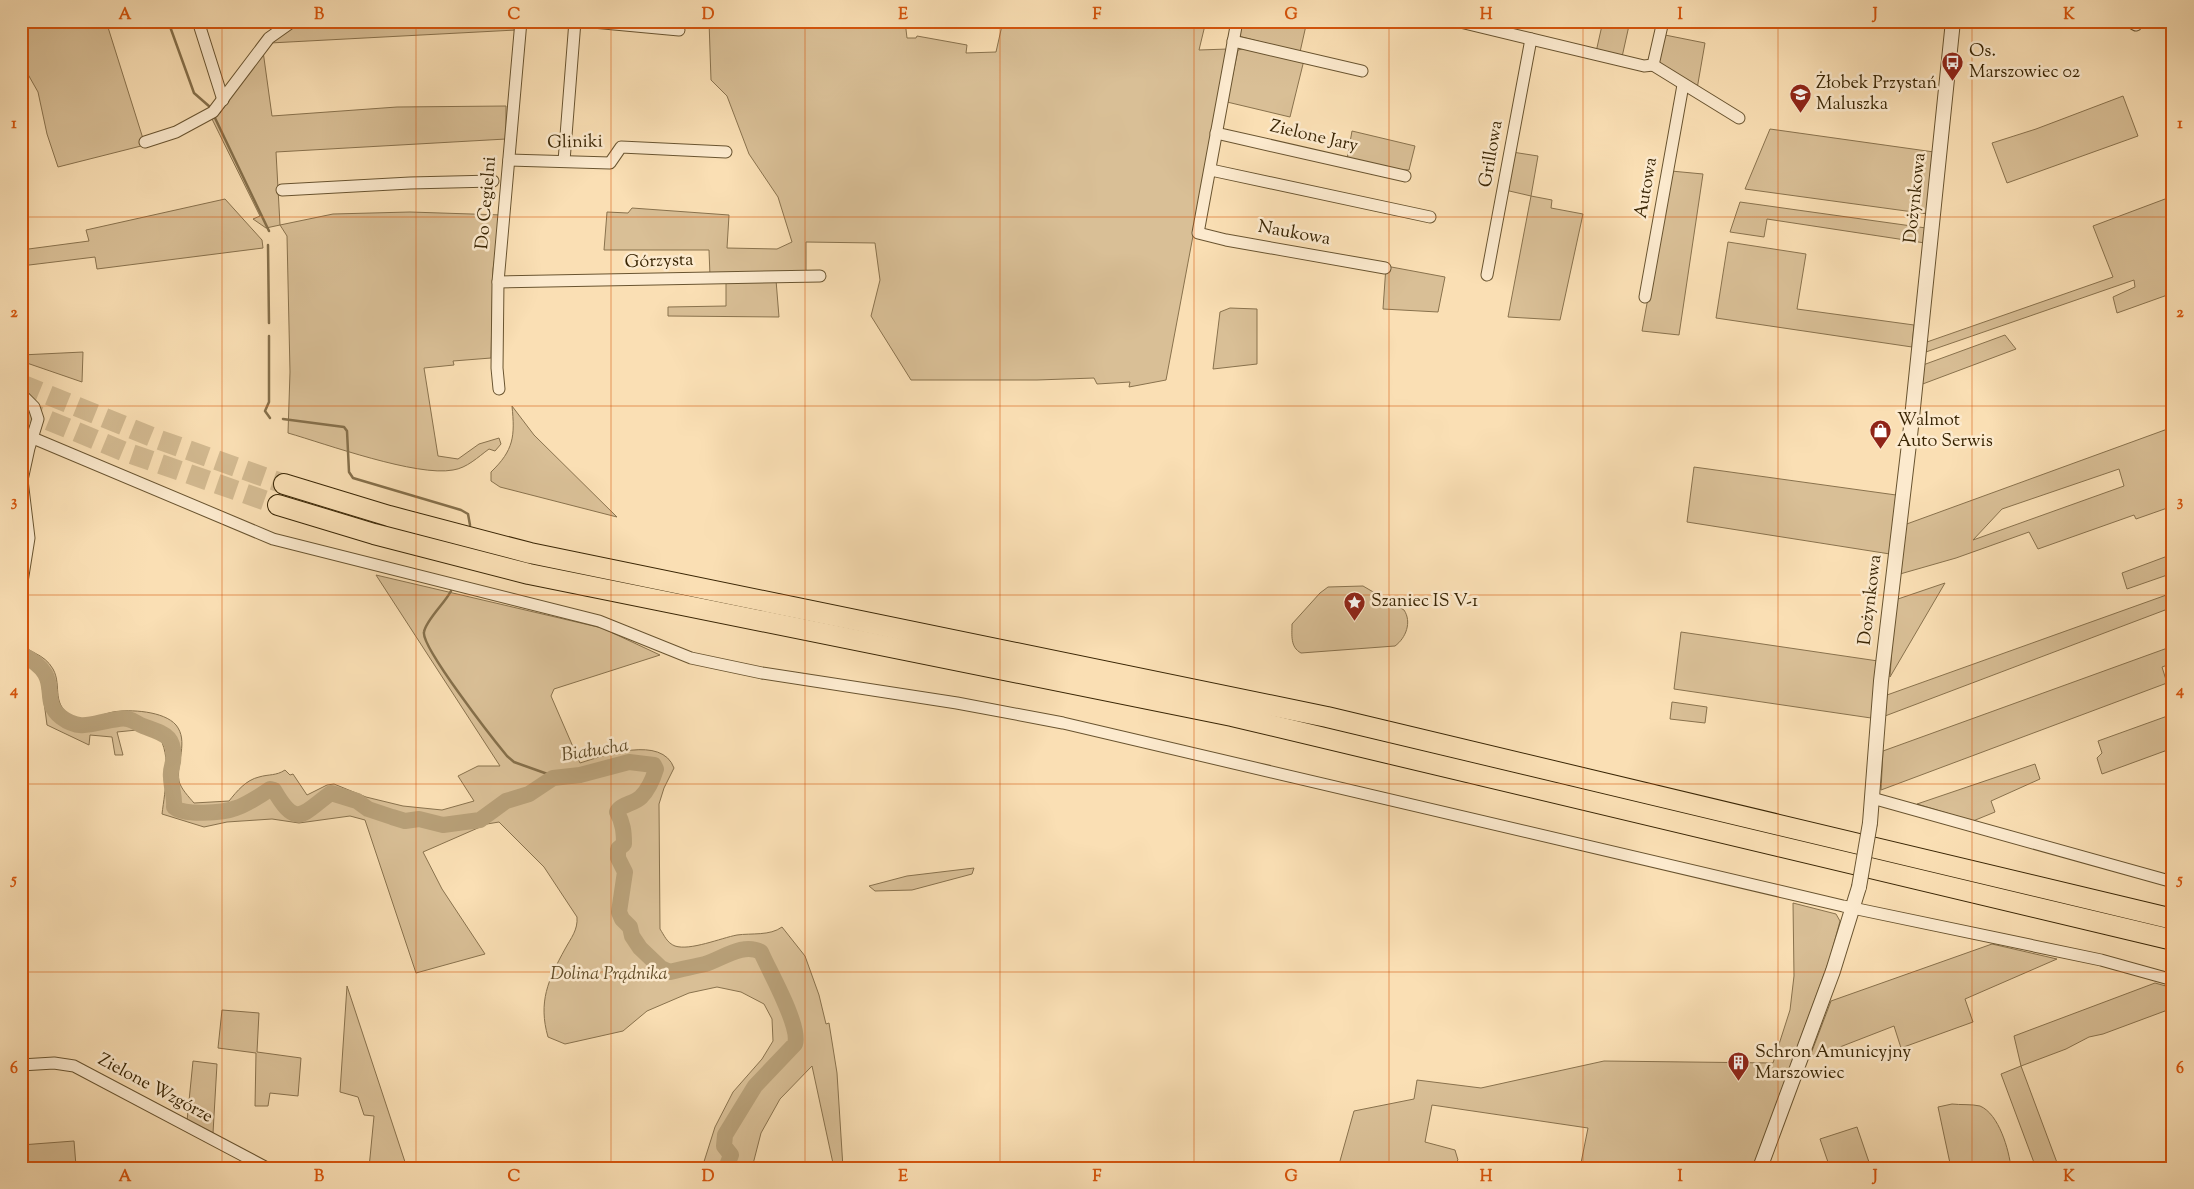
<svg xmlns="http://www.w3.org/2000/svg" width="2194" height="1189" viewBox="0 0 2194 1189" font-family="'Sorts Mill Goudy',serif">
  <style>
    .green { fill: #d9bf96; stroke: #89724d; fill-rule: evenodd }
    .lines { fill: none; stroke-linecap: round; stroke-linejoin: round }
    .stream { stroke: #856f4a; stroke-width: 2.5 }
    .river { stroke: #b8a078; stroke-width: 16 }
    .motorway-tunnel { stroke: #d3ba91; stroke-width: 20; stroke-dasharray: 20 10; stroke-linecap: butt }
    .minor-casing { stroke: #695430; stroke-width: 13 }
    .tertiary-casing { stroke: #695430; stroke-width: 16 }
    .motorway-casing { stroke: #392504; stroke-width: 22 }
    .minor { stroke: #fceace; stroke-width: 11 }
    .tertiary { stroke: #fceace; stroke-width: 14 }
    .motorway { stroke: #fadfb4; stroke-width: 20 }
    .tertiary-bridge-casing { stroke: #695430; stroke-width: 16; stroke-linecap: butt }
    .tertiary-bridge { stroke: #fceace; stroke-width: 14 }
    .grid { fill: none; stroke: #d6540b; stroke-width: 1; stroke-opacity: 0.55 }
    .labels { text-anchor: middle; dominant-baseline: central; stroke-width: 5; stroke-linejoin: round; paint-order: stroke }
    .poi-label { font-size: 18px; fill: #392504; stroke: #fceace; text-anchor: start }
    .street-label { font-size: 18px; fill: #392504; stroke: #fceace }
    .park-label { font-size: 18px; font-style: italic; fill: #614c28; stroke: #fceace }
    .water-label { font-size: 19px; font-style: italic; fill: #5f4a27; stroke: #fceace }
    .neatline { fill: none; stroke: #d6540b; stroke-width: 2 }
    .grid-label { font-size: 16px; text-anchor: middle; font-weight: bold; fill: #d6540b }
  </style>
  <rect width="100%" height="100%" fill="#fadfb4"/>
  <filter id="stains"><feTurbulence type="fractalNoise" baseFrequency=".004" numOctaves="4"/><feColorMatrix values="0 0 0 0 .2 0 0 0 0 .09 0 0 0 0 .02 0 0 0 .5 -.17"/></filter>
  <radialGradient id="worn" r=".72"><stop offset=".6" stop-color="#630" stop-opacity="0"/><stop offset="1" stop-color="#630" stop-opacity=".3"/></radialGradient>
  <!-- green -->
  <g class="green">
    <path d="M 21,21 L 106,21 L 145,145 L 58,167 L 47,134 L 38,92 L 21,62 Z"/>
    <path d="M 299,21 L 517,21 L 516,30 L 270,43 Z"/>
    <path d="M 709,21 L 905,21 L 907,38 L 916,38 L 917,36 L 967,45 L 966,53 L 996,52 L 1003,21 L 1206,21 L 1199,50 L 1228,49 L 1166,380 L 1129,387 L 1130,382 L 1097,384 L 1094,378 L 1037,380 L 911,380 L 871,316 L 880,280 L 875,243 L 806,242 L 806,274 L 710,276 L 709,250 L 604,250 L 607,212 L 628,213 L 632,208 L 729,215 L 727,248 L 777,249 L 792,242 L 778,197 L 749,154 L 727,96 L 711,80 Z"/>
    <path d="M 1241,21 L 1307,21 L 1300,52 L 1238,36 Z"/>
    <path d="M 1603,21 L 1630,21 L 1622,57 L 1596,52 Z"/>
    <path d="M 1665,35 L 1705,43 L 1697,89 L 1657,64 Z"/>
    <path d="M 1246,48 L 1304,60 L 1290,117 L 1227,102 L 1238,50 Z"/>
    <path d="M 263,51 L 272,116 L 397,107 L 506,106 L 506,139 L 276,152 L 280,225 L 333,214 L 410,212 L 502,215 L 493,269 L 491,358 L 453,361 L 454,365 L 424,368 L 438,456 L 458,459 L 479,444 L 499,438 L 501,444 L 495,451 L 489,449 C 478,457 467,468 453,470 C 417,477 326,444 288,433 L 290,372 L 287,236 L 280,225 L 266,228 L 253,219 L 260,216 L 211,117 L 220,113 Z"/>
    <path d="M 2123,96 L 2138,136 L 2007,183 L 1992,143 L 2036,129 Z"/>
    <path d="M 1770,129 L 1934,152 L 1928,214 L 1745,189 Z"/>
    <path d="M 1352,131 L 1415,146 L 1409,170 L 1397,170 L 1347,159 Z"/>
    <path d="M 1512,152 L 1538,156 L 1531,196 L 1552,200 L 1551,208 L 1583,214 L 1560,320 L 1508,317 L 1531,196 L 1505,190 Z"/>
    <path d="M 1671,171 L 1703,174 L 1679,335 L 1642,331 Z"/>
    <path d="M 2173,196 L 2173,293 L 2117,313 L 2113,297 L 2135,287 L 2134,280 L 1923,353 L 1924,343 L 2113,277 L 2093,226 Z"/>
    <path d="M 225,199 L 262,240 L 263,248 L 97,269 L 95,257 L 21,266 L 21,250 L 89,241 L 86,230 Z"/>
    <path d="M 1740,202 L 1926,228 L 1925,243 L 1767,219 L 1764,237 L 1730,232 Z"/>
    <path d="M 1728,242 L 1806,254 L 1797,309 L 1914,325 L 1912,347 L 1716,318 Z"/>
    <path d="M 1386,266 L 1445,277 L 1438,312 L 1383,309 Z"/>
    <path d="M 776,280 L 779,317 L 668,316 L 668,307 L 726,306 L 726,281 Z"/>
    <path d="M 1230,308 L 1257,309 L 1257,364 L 1213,369 L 1220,312 Z"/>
    <path d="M 2005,335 L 2016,349 L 1920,385 L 1923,365 Z"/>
    <path d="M 83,352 L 82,382 L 21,361 L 21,355 Z"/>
    <path d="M 512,406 L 534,435 L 617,517 L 500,487 L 491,481 L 491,472 C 514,450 515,436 512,406 Z"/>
    <path d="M 2173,427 L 2173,506 L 2136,519 L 2134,515 L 2038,549 L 2029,532 L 1956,558 L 1900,574 L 1904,525 ZM 2119,469 L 2124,486 L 1973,540 L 2002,509 Z"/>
    <path d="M 1694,467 L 1896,495 L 1890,554 L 1687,522 Z"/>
    <path d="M 2173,554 L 2173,573 L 2127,589 L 2122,573 Z"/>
    <path d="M 376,575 L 602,628 L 660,655 L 554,689 L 551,696 L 580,763 C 605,755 662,735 674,768 L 664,788 L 659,804 L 660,929 C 664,935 667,943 675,946 C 690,951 721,938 737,935 C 751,933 770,936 782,927 L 805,956 L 819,995 L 826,1024 L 829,1023 L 837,1073 L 843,1168 L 834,1168 L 812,1066 L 780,1099 L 761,1133 L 752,1168 L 702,1168 L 715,1127 L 733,1092 L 762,1059 L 773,1041 L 772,1019 L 764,1004 L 741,992 L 717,987 L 689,993 L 647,1011 L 623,1031 L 565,1044 L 548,1037 C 538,1002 548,980 565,949 C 571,938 578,930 577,917 L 544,867 L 499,822 L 487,824 L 423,852 L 442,889 L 485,954 L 416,973 L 365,820 L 350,816 L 299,823 L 272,819 L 227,822 L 204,827 L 162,814 C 165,790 172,755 158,735 L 137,730 L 117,732 L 123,755 L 115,755 L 112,737 L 90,735 L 89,745 L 47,725 L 41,679 L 30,666 L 21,667 L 21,643 C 28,653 44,653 53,669 C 63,687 49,706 76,718 C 87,723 102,714 113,712 C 130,709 164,711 176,725 C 189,741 176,763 179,781 C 181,789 189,797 194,803 L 229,801 C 237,791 246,780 259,777 C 269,774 276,776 285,770 L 290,775 L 293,774 L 307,795 L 327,785 L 334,784 L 366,797 L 403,806 L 442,810 L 474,801 L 458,776 L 478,766 L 500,766 Z"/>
    <path d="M 1945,583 L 1890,677 L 1895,600 Z"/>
    <path d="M 1363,586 L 1404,610 C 1412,622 1406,638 1395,646 L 1301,653 C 1290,647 1292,635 1292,624 L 1320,593 L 1328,587 Z"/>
    <path d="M 2172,593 L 2173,607 L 1885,716 L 1887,695 Z"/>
    <path d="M 1681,632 L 1878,661 L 1871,718 L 1674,689 Z"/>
    <path d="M 2173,646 L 2173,663 L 2162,667 L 2167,683 L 1881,790 L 1883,751 Z"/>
    <path d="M 1672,702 L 1707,707 L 1705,723 L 1670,719 Z"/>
    <path d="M 2173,714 L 2173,748 L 2102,774 L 2097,758 L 2102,753 L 2098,741 Z"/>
    <path d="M 2035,764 L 2040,779 L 1991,801 L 1995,812 L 1973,821 L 1917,804 Z"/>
    <path d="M 974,868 L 972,874 L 912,890 L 875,891 L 869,886 L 907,876 Z"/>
    <path d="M 1793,903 L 1836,914 L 1840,921 L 1830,958 L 1753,1168 L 1580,1168 L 1588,1128 L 1432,1105 L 1425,1142 L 1455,1150 L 1458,1160 L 1451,1168 L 1338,1168 L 1354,1111 L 1414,1099 L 1417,1080 L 1481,1088 L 1604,1061 L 1773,1063 L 1790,1010 L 1794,976 Z"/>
    <path d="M 1992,944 L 2057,959 L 1965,999 L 1973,1022 L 1901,1048 L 1894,1026 L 1809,1059 L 1831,1001 Z"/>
    <path d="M 2155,983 L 2173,988 L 2173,1008 L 2103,1034 L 2089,1037 L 2066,1049 L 2021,1066 L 2059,1168 L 2036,1168 L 2001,1074 L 2021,1066 L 2014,1036 Z"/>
    <path d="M 347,986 L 407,1168 L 369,1168 L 374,1116 L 364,1115 L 358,1097 L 340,1092 Z"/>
    <path d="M 222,1010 L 259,1013 L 257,1052 L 301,1058 L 298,1096 L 270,1093 L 268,1106 L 255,1106 L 256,1053 L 218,1048 Z"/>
    <path d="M 193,1061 L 217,1064 L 213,1133 L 187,1121 Z"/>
    <path d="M 1952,1104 C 1960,1105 1972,1104 1980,1106 C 1999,1114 2009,1150 2011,1168 L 1951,1168 L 1938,1107 Z"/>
    <path d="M 1857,1127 L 1871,1168 L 1830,1168 L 1820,1139 Z"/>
    <path d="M 74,1141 L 76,1166 L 21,1168 L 21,1145 Z"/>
  </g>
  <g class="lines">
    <!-- stream -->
    <g class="stream">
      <path d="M 168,21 L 194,93 L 210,107"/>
      <path d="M 215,118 L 269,231"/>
      <path d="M 268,245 L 269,323"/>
      <path d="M 269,336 L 269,402 L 265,411 L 270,418"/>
      <path d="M 283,419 L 344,427 L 347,431 L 349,472 L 353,478 L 461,510 L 468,514 L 470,525"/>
      <path d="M 451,591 C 445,603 426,620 424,632 C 421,647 493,739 507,756 L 514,762 L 556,777"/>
    </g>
    <!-- river -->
    <path class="river" d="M 21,654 C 67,677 37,699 61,717 C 82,733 96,721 119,719 C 129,717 134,722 143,726 C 164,734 176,735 173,762 C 172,766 170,772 171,777 C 171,787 175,796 174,807 C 184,816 223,813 236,808 C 244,806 263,794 270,789 L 274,790 C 297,830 303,813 331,793 L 357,801 L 368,809 L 392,817 L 405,821 L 419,819 L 443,825 L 480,820 L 506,801 L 529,794 L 553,778 L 580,775 L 629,762 L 654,765 L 656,769 C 653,779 648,790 641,797 C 634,804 621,804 617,812 C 623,823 624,832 624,844 L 618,849 L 618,858 L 625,872 L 619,912 L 622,919 L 630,927 L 632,936 L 640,948 L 661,968 L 670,972 C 681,969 693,967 705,964 C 722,959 743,942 761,952 C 769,971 801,1026 795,1044 L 755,1086 L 725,1135 L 724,1146 L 731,1155 L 726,1168"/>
    <!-- motorway-tunnel -->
    <g class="motorway-tunnel">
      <path d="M 21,384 L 157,439 L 284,484"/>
      <path d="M 21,409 L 123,451 L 278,505"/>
    </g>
    <defs>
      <g id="minor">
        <path d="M 198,21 L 223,100"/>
        <path d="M 582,21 L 679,30"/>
        <path d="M 1237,21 L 1198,233 L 1226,240 L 1385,268"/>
        <path d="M 1456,21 L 1644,66 L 1653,65"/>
        <path d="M 2129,21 L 2136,25"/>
        <path d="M 1233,41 L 1362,71"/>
        <path d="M 1653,65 L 1739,118"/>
        <path d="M 1653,65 L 1663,21"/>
        <path d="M 1216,133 L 1405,176"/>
        <path d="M 145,142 L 176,132 L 213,112 L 269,38 L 293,21"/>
        <path d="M 509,160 L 610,163 L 621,147 L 726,152"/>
        <path d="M 564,161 L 575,21"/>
        <path d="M 1211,170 L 1430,217"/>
        <path d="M 282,190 L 410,183 L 493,181"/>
        <path d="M 1487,275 L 1531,39"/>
        <path d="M 498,282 L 820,276"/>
        <path d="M 1645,297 L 1683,85"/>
        <path d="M 499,389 L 497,368 L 498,282 L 521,21"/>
        <path d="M 21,394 L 34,407 L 38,419 L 29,448 L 22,480 L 29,538 L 22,582"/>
        <path d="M 21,433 L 273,539 L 599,621 L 691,658 L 762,673 L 957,703 L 1063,723 L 1843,906 L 2101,960 L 2173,980"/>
        <path d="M 1872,798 L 2173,882"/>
        <path d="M 21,1065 L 54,1063 L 74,1066 L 267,1168"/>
      </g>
      <g id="tertiary">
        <path d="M 1870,823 L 1881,681 L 1911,427 L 1953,21"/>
        <path d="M 1760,1168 L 1833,971 L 1859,887"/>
      </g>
      <g id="motorway">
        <path d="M 284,484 L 389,516 L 530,553 L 1327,717 L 2173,919"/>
        <path d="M 278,505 L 374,534 L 529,574 L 1232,716 L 2173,940"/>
      </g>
    </defs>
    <!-- minor casing -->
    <use href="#minor" class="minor-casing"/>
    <!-- tertiary casing -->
    <use href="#tertiary" class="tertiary-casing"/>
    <!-- motorway casing -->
    <use href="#motorway" class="motorway-casing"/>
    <!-- minor -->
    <use href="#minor" class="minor"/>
    <!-- tertiary -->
    <use href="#tertiary" class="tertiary"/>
    <!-- motorway -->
    <use href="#motorway" class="motorway"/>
    <defs>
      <path id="tertiary-bridge" d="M 1859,887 L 1870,823"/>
    </defs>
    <!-- tertiary-bridge casing -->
    <use href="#tertiary-bridge" class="tertiary-bridge-casing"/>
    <!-- tertiary-bridge -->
    <use href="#tertiary-bridge" class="tertiary-bridge"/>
  </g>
  <!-- grid -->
  <path class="grid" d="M 222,21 L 222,1168M 416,21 L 416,1168M 611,21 L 611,1168M 805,21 L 805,1168M 1000,21 L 1000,1168M 1194,21 L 1194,1168M 1389,21 L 1389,1168M 1583,21 L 1583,1168M 1778,21 L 1778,1168M 1972,21 L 1972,1168M 21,217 L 2173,217M 21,406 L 2173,406M 21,595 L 2173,595M 21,784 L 2173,784M 21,972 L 2173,972"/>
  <!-- icons -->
  <defs>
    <symbol id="bus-pin" viewBox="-11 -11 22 30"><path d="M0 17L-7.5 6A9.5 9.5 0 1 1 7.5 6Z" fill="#8f2418" stroke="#fceace"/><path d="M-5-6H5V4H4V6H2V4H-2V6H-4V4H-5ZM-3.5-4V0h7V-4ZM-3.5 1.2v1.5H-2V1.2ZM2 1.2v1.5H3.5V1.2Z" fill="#fff"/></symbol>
    <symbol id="school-pin" viewBox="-11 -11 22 30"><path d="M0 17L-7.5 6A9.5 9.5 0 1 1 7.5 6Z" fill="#8f2418" stroke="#fceace"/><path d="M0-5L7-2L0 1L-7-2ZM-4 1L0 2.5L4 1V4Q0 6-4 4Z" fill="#fff"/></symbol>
    <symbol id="shop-pin" viewBox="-11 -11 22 30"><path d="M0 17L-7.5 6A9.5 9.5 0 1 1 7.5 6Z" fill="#8f2418" stroke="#fceace"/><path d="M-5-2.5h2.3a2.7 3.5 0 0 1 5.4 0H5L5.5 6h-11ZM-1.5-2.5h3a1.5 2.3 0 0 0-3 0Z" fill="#fff"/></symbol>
    <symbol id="sight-pin" viewBox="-11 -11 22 30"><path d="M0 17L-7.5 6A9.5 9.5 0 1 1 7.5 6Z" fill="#8f2418" stroke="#fceace"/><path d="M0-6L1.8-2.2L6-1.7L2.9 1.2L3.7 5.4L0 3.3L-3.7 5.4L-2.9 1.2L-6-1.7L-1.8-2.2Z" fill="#fff"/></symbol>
    <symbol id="building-pin" viewBox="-11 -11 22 30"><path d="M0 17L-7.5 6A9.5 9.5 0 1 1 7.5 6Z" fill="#8f2418" stroke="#fceace"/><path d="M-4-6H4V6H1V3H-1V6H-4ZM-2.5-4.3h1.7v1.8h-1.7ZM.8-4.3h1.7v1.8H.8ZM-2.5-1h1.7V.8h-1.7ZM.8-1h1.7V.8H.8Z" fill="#fff"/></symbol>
  </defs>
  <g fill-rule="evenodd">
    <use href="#bus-pin" x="1940" y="50" width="25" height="34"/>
    <use href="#school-pin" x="1788" y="82" width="25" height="34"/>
    <use href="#shop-pin" x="1868" y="418" width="25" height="34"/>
    <use href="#sight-pin" x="1342" y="590" width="25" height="34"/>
    <use href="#building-pin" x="1726" y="1050" width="25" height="34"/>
  </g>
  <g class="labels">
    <!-- poi labels -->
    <g class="poi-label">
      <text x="1969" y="52">Os.<tspan x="1969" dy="21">Marszowiec 02</tspan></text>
      <text x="1816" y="84">Żłobek Przystań<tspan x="1816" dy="21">Maluszka</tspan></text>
      <text x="1897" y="421">Walmot<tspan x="1897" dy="21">Auto Serwis</tspan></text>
      <text x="1371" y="602">Szaniec IS V-1</text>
      <text x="1755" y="1053">Schron Amunicyjny<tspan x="1755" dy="21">Marszowiec</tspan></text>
    </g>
    <!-- street labels -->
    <g class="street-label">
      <text transform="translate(1314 137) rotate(13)">Zielone Jary</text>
      <text transform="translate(575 143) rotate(-1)">Gliniki</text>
      <text transform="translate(1492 154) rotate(-80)">Grillowa</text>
      <text transform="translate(1647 188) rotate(-80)">Autowa</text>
      <text transform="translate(1916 198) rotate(-84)">Dożynkowa</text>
      <text transform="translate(487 203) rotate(-85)">Do Cegielni</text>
      <text transform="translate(1294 234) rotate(10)">Naukowa</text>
      <text transform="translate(659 262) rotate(-2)">Górzysta</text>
      <text transform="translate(1871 600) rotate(-83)">Dożynkowa</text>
      <text transform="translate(155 1089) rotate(28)">Zielone Wzgórze</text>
    </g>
    <!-- park labels -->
    <g class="park-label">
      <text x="609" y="975">Dolina Prądnika</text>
    </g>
    <!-- water labels -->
    <g class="water-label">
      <text transform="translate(595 751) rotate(-9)">Białucha</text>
    </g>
  </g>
  <!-- margin -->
  <rect width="2194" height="1189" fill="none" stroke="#fadfb4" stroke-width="55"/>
  <rect x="28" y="28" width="2138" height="1134" class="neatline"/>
  <g class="grid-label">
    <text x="125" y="19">A</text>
    <text x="319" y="19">B</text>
    <text x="514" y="19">C</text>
    <text x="708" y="19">D</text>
    <text x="903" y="19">E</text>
    <text x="1097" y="19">F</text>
    <text x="1291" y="19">G</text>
    <text x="1486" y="19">H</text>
    <text x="1680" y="19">I</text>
    <text x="1875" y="19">J</text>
    <text x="2069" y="19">K</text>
    <text x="14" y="128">1</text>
    <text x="2180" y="128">1</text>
    <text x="14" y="317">2</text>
    <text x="2180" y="317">2</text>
    <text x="14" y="506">3</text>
    <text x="2180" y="506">3</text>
    <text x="14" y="695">4</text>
    <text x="2180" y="695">4</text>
    <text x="14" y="884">5</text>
    <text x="2180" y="884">5</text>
    <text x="14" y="1073">6</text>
    <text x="2180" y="1073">6</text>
    <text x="125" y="1181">A</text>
    <text x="319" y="1181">B</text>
    <text x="514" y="1181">C</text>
    <text x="708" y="1181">D</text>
    <text x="903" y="1181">E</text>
    <text x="1097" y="1181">F</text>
    <text x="1291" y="1181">G</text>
    <text x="1486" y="1181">H</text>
    <text x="1680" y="1181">I</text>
    <text x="1875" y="1181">J</text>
    <text x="2069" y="1181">K</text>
  </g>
  <rect width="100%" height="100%" filter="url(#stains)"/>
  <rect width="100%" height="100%" fill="url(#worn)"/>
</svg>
